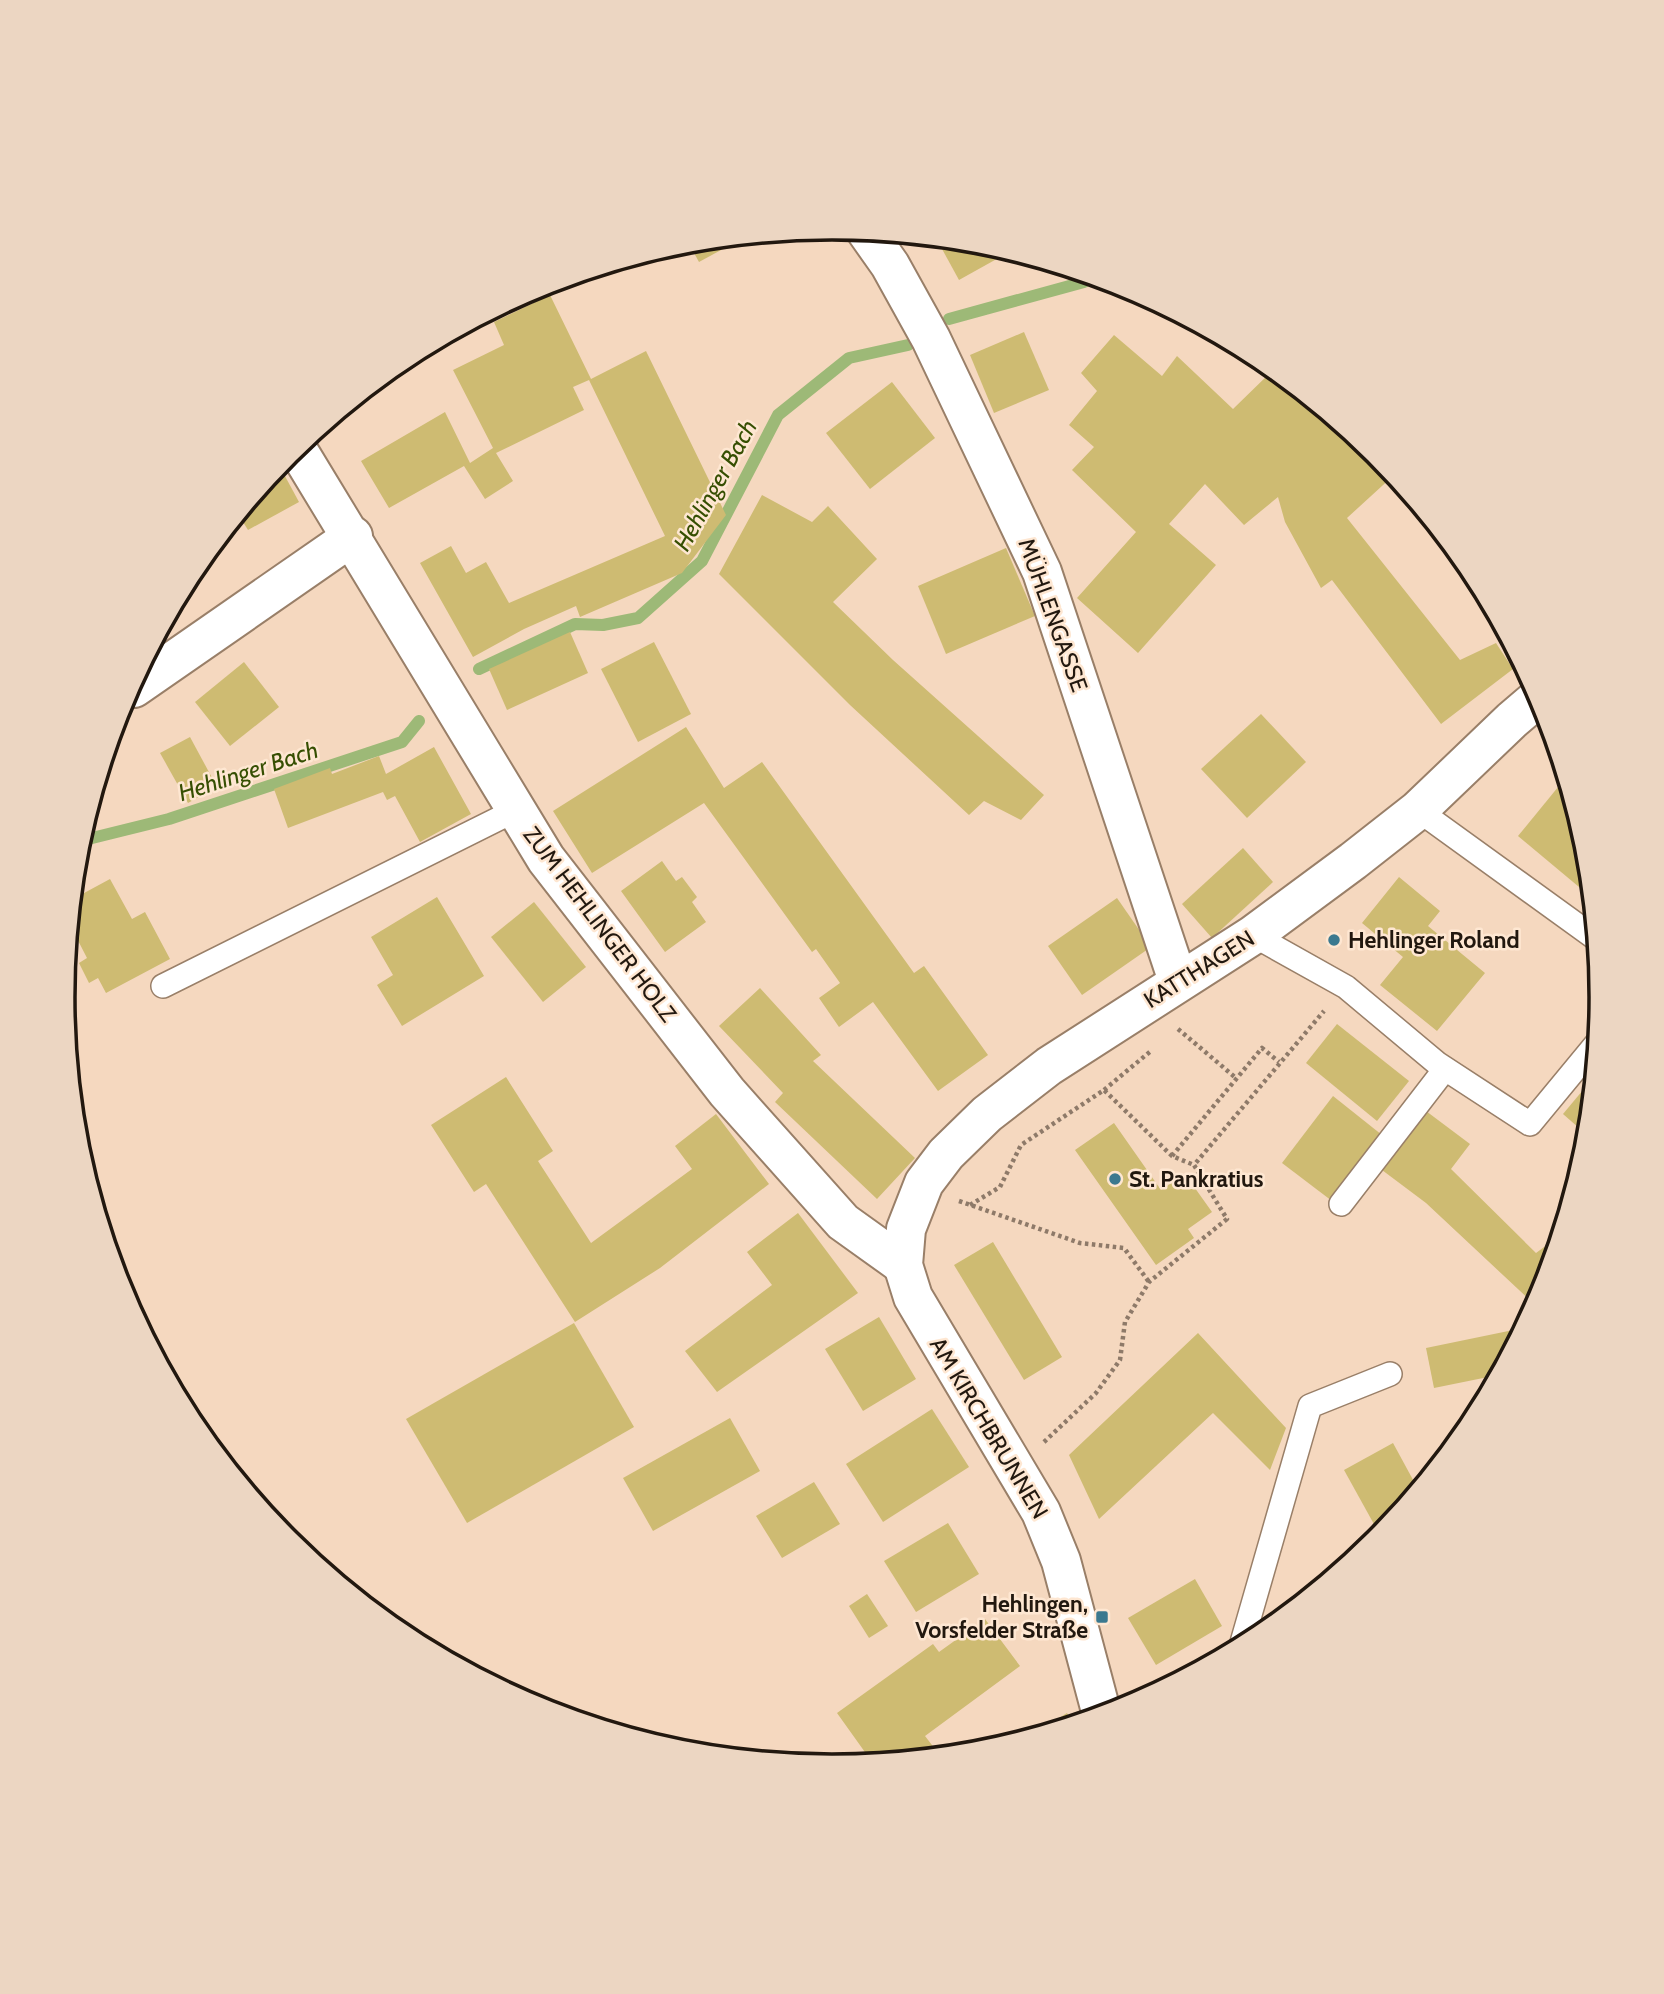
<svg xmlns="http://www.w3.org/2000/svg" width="1664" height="1994" viewBox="0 0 1664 1994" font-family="Cabin,sans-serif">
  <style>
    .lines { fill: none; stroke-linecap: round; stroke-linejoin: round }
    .stream { stroke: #9db977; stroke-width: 12 }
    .building { fill: #cebb72 }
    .lane-casing { stroke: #997f68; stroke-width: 26 }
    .street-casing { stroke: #997f68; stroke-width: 42 }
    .secondary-casing { stroke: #997f68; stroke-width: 42 }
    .path { stroke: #8e7a69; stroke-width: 4.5; stroke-dasharray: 3.5 3.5; stroke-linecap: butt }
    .lane { stroke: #fff; stroke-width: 23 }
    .street { stroke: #fff; stroke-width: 38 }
    .secondary { stroke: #fff; stroke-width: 38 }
    .poi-dot { fill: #3b798f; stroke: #fee7d2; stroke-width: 2.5 }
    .labels { text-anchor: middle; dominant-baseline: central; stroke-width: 5; stroke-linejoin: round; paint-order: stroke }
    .street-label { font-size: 23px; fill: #22180f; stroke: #fee7d2 }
    .poi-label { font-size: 23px; font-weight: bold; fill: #22180f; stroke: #fee7d2; text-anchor: start }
    .water-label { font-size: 24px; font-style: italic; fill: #364f02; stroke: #fee7d2 }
    .rim { fill: none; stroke: #22180f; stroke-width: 3.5 }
  </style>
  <rect width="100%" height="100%" fill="#f5d8bf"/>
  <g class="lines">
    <!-- stream -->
    <g class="stream">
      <path d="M 949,319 L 1084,282 L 1092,276"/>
      <path d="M 479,669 L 575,624 L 603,625 L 638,618 L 702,561 L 778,415 L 849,358 L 908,345"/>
      <path d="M 80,841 L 169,819 L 402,742 L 419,721"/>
    </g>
  </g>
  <!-- building -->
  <g class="building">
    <path d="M 745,237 L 699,262 L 688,242 L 728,238 Z"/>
    <path d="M 936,238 L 982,243 L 1011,251 L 959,280 Z"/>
    <path d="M 550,295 L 591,379 L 646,351 L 726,515 L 682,573 L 580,617 L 576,606 L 524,629 L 473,657 L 420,563 L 451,546 L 466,573 L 486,562 L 509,603 L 665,536 L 589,380 L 573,387 L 584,410 L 496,453 L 513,481 L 485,499 L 464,466 L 389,508 L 361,461 L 445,412 L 470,463 L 493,448 L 453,370 L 504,345 L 494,322 Z"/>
    <path d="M 1024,332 L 1049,390 L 994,413 L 970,355 Z"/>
    <path d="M 1114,335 L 1162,376 L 1177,356 L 1233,409 L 1274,369 L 1376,454 L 1394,475 L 1347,518 L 1460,660 L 1496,643 L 1513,669 L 1441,724 L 1332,580 L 1321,588 L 1285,522 L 1278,497 L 1244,525 L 1205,484 L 1169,524 L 1216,565 L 1138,653 L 1077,598 L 1136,532 L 1072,470 L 1094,447 L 1069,425 L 1097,391 L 1081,373 Z"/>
    <path d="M 892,382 L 935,438 L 870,489 L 826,433 Z"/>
    <path d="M 279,465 L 299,502 L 248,530 L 238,514 Z"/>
    <path d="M 762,495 L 812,522 L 828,506 L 877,559 L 833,602 L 893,660 L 1044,795 L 1021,820 L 984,801 L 969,815 L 850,705 L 719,574 Z"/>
    <path d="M 1006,548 L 1035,616 L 946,654 L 918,586 Z"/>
    <path d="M 1462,558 L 1472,570 L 1474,576 L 1460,560 Z"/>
    <path d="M 570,632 L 588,673 L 507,710 L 489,669 Z"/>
    <path d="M 654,642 L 691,714 L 638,742 L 601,669 Z"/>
    <path d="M 244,662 L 279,707 L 230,746 L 195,702 Z"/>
    <path d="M 1261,714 L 1306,762 L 1247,818 L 1201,769 Z"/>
    <path d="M 686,727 L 724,788 L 762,762 L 914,973 L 924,966 L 988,1055 L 938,1091 L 873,1002 L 839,1027 L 819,998 L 840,983 L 816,949 L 812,952 L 704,803 L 592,873 L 553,811 Z"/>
    <path d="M 190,737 L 217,787 L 188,803 L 160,753 Z"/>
    <path d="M 434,747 L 471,814 L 420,842 L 395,796 L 387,800 L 383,792 L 288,828 L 274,789 L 330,768 L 332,774 L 379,756 L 386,774 Z"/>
    <path d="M 1563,781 L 1567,785 L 1586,847 L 1591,897 L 1518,836 Z"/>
    <path d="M 1243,848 L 1273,882 L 1212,938 L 1182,904 Z"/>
    <path d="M 662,861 L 676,881 L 682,877 L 697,897 L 692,902 L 706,922 L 665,952 L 621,891 Z"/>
    <path d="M 1399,877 L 1440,911 L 1428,926 L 1485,973 L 1437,1031 L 1380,985 L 1403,957 L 1362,923 Z"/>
    <path d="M 110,879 L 132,919 L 145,912 L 170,959 L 106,993 L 98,978 L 89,983 L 79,963 L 87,958 L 70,925 L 73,899 Z"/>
    <path d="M 437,897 L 484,976 L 402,1026 L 377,985 L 393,975 L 371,937 Z"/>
    <path d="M 1117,898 L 1151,947 L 1082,995 L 1048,946 Z"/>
    <path d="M 534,902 L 586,967 L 543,1002 L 491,937 Z"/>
    <path d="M 760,988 L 821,1055 L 813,1061 L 915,1158 L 877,1199 L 775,1102 L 783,1093 L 719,1026 Z"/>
    <path d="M 1337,1024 L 1409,1081 L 1377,1121 L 1306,1063 Z"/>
    <path d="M 506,1077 L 553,1151 L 538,1161 L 591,1243 L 692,1169 L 675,1146 L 716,1114 L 769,1184 L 660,1268 L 575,1322 L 486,1184 L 474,1192 L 431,1125 Z"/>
    <path d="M 1593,1078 L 1589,1119 L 1587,1135 L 1563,1114 Z"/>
    <path d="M 1333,1096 L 1382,1135 L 1332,1201 L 1282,1163 Z"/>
    <path d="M 1422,1108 L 1470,1144 L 1451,1169 L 1536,1253 L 1559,1236 L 1535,1305 L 1426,1203 L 1378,1167 Z"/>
    <path d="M 1114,1123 L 1161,1190 L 1185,1174 L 1212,1212 L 1188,1229 L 1194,1238 L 1156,1265 L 1075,1150 Z"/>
    <path d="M 798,1213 L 858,1293 L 717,1392 L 685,1351 L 772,1285 L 747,1252 Z"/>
    <path d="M 993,1242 L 1062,1357 L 1024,1380 L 954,1265 Z"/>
    <path d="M 879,1317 L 916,1379 L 863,1411 L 825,1349 Z"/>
    <path d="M 574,1323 L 634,1427 L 467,1523 L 406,1419 Z"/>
    <path d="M 1523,1328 L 1498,1375 L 1434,1388 L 1426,1348 Z"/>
    <path d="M 1198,1333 L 1286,1428 L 1270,1470 L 1213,1413 L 1099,1519 L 1069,1455 Z"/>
    <path d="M 932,1409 L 969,1467 L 883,1522 L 846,1464 Z"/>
    <path d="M 730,1418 L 760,1471 L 653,1531 L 623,1478 Z"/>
    <path d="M 1393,1443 L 1418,1489 L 1380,1535 L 1344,1470 Z"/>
    <path d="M 814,1482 L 840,1524 L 782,1558 L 756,1516 Z"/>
    <path d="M 948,1523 L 979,1574 L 916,1612 L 884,1561 Z"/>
    <path d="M 1195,1579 L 1222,1626 L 1156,1665 L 1128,1618 Z"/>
    <path d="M 867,1594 L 888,1626 L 869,1638 L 849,1606 Z"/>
    <path d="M 985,1619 L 1020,1666 L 925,1736 L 935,1749 L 924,1757 L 872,1762 L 837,1713 L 933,1644 L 939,1652 Z"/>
    <path d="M 1067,1713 L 1073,1724 L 1032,1736 L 1032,1735 Z"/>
  </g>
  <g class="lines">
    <defs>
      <g id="lane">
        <path d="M 1418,810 L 1595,938"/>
        <path d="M 1253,935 L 1346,987 L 1438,1064 L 1530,1124 L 1596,1044"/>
        <path d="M 163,986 L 516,810"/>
        <path d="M 1341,1204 L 1445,1069"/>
        <path d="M 1241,1646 L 1310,1406 L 1390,1374"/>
      </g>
      <g id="street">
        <path d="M 866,231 L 890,265 L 931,339 L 1042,572 L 1178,981"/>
        <path d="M 296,447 L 546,859 L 727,1092 L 843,1222 L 903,1265"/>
        <path d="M 131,684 L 134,688 L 353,536"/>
      </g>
      <path id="secondary" d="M 1102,1715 L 1061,1561 L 1041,1512 L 913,1297 L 903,1265 L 906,1229 L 924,1183 L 946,1154 L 987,1114 L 1049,1066 L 1253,935 L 1353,861 L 1418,810 L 1512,720 L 1539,697"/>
    </defs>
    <!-- lane casing -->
    <use href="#lane" class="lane-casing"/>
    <!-- street casing -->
    <use href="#street" class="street-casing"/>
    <!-- secondary casing -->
    <use href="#secondary" class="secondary-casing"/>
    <!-- path -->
    <g class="path">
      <path d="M 1178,1029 L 1236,1078"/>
      <path d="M 1104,1090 L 1152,1050"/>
      <path d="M 1172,1156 L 1262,1048 L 1279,1062"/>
      <path d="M 959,1201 L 1080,1243 L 1124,1248 L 1149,1282"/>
      <path d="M 970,1205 L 1000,1187 L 1021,1145 L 1104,1090 L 1172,1156 L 1194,1165"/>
      <path d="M 1044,1442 L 1096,1393 L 1120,1360 L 1125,1322 L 1149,1282 L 1227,1219 L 1194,1165 L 1324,1011"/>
    </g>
    <!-- lane -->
    <use href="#lane" class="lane"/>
    <!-- street -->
    <use href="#street" class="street"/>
    <!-- secondary -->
    <use href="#secondary" class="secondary"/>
  </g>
  <!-- markers -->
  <g class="poi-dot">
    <circle cx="1334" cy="940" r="7"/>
    <circle cx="1115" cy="1179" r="7"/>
    <rect x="1095" y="1610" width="14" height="14" rx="3.5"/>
  </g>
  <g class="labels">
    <!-- street labels -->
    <g class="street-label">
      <text transform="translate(1053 615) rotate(70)">MÜHLENGASSE</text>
      <text transform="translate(600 924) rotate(53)">ZUM HEHLINGER HOLZ</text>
      <text transform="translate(1199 969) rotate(-32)">KATTHAGEN</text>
      <text transform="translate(989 1428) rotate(59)">AM KIRCHBRUNNEN</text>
    </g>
    <!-- poi labels -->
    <g class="poi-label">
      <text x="1348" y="940">Hehlinger Roland</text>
      <text x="1129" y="1179">St. Pankratius</text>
      <text x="1088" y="1604" text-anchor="end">Hehlingen,<tspan x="1088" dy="26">Vorsfelder Straße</tspan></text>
    </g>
    <!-- water labels -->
    <g class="water-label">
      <text transform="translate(715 485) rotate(-61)">Hehlinger Bach</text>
      <text transform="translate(248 771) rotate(-18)">Hehlinger Bach</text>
    </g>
  </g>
  <!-- crop -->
  <path d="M0 0H1664V1994H0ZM75 997a757 757 0 1 1 1514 0a757 757 0 1 1-1514 0Z" fill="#ecd6c2" fill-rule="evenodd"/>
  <path class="rim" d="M75 997a757 757 0 1 1 1514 0a757 757 0 1 1-1514 0Z"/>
</svg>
